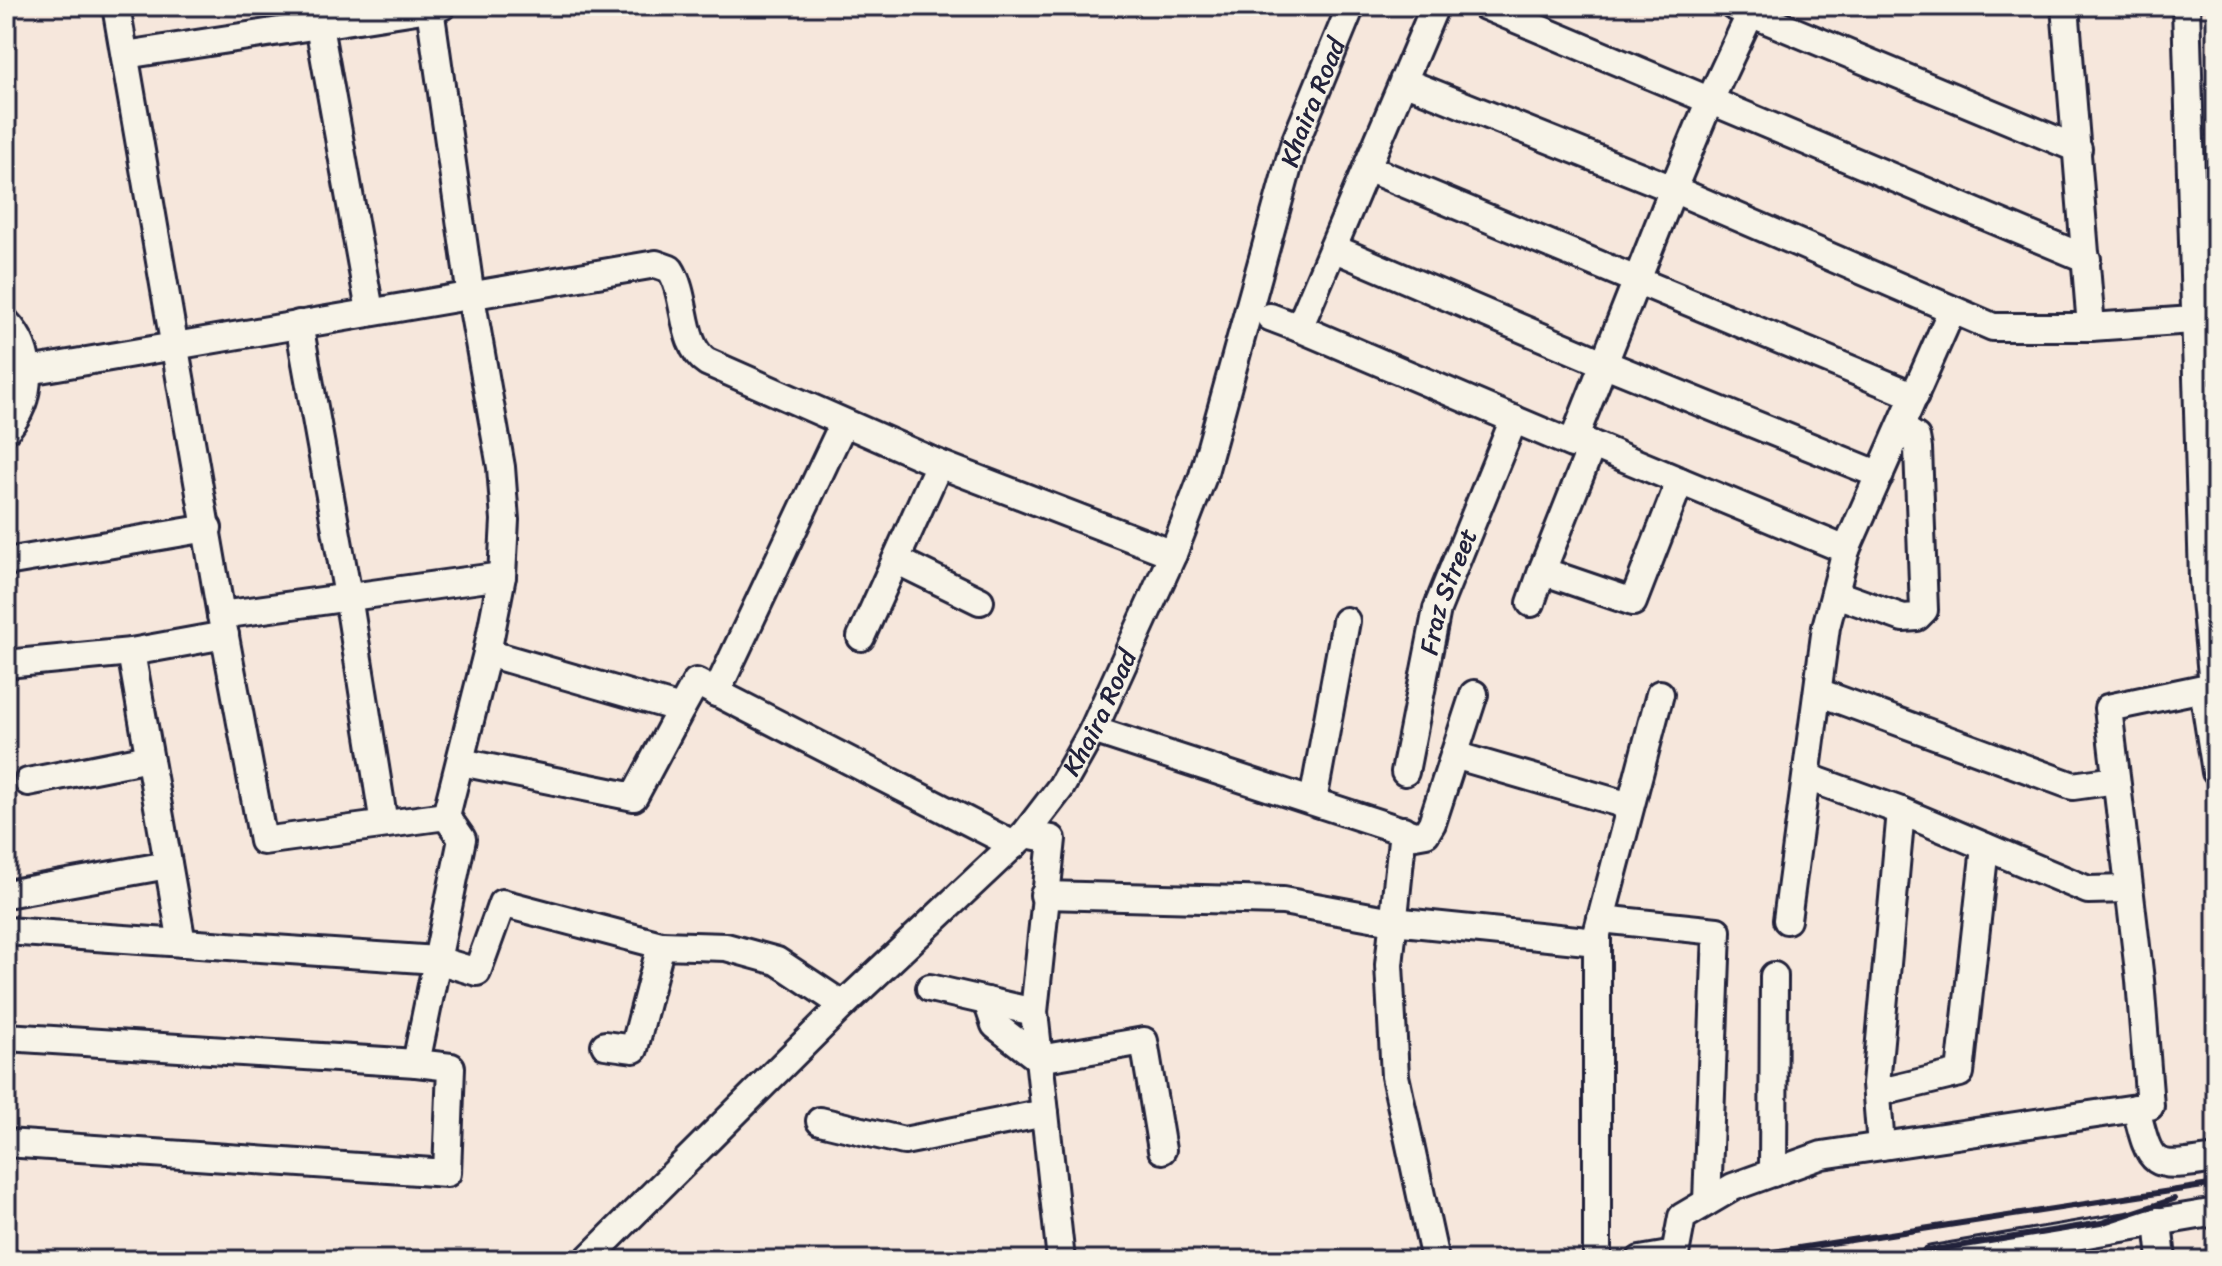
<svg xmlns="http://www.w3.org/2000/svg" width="2222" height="1266" viewBox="0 0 2222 1266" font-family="Sriracha,sans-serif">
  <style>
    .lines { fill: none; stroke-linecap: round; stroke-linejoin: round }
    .minor-casing { stroke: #22223b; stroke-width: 32 }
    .minor { stroke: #f7f3e8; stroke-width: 26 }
    .rail { stroke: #22223b; stroke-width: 6 }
    .labels { text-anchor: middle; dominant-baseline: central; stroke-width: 6; stroke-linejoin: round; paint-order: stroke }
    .street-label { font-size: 26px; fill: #22223b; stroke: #f7f3e8 }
  </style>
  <rect width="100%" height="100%" fill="#f6e7dc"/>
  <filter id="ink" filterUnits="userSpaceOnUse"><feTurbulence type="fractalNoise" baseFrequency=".0125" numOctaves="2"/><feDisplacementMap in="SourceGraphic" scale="16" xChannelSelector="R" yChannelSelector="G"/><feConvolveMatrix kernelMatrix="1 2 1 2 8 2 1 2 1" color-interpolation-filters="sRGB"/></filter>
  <g filter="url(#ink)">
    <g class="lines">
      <defs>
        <g id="minor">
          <path d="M 116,6 L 221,615 L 502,576 L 487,653 L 681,709 L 696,682 L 1014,845"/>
          <path d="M 1485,6 L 2087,259"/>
          <path d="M 1733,6 L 2078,149"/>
          <path d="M 1754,6 L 1710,100 L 1673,189 L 1993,327 L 2091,327 L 2193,320"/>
          <path d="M 2065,6 L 2091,327"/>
          <path d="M 430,8 L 471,297 L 501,467 L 505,520 L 502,576"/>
          <path d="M 319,26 L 370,311"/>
          <path d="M 125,55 L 442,6"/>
          <path d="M 1403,81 L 1673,189 L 1572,444 L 1299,328 L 1435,6"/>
          <path d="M 1367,168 L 1915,396"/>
          <path d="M 1333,248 L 1603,363 L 1880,475"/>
          <path d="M 1270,317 L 1299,328"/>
          <path d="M 6,322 C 35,352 33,400 6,430"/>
          <path d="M 299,324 L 348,596 L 384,824"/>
          <path d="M 28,371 L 656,264 L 670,269 C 688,296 680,345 707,362 L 939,464 L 1173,554"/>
          <path d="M 1574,437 L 1846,550 L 1952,310"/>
          <path d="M 896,560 L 980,601"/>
          <path d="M 6,562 L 208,528"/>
          <path d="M 1542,571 L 1592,445"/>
          <path d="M 1836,594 L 1903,618 L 1917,617 L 1924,610 L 1918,448 L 1916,437 L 1901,427"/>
          <path d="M 1531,603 L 1542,571 L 1633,602 L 1680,481"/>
          <path d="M 861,637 L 939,464"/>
          <path d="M 131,652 L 182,943"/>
          <path d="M 6,664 L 131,652 L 225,635"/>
          <path d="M 2203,688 L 2216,772"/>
          <path d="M 1818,692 L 2073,786 L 2116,780"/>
          <path d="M 716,693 L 843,424"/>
          <path d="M 1093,730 L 1415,835 L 1426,833 L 1432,823 L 1474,694"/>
          <path d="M 1454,755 L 1630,806"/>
          <path d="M 461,762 L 634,797 L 681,709"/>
          <path id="s1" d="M 1405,772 L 1437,609 L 1514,419"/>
          <path d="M 1807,777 L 1901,811"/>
          <path d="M 28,782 L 149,758"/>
          <path d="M 1313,801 L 1346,621"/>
          <path d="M 446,816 L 487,653"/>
          <path d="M 1403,830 L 1389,965 L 1395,1076 L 1435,1260"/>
          <path d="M 1025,834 L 1052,839 L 1034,1012 L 1061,1260"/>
          <path d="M 6,894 L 168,865"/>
          <path d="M 1044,895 L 1283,901 L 1393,921 L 1597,942"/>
          <path d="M 1601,919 L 1717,931 L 1707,1202"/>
          <path d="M 1787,920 L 1826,627 L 1846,550"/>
          <path d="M 6,931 L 437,960 L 477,972 L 502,903 L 661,945"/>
          <path d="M 930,988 L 1034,1012"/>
          <path d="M 987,1001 L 995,1025 L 1039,1059 L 1144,1041 L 1162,1150"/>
          <path d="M 6,1037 L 416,1063"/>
          <path d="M 605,1045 L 634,1049 L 661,945 L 726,947 L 777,961 L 843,1005"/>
          <path d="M 1877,1093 L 1960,1073 L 1985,847"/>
          <path d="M 2136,1108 C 2151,1171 2153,1168 2216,1159"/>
          <path d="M 820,1121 L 904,1141 L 1045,1113"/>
          <path d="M 6,1143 L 447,1173 L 451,1067 L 416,1063 L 462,839 L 446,816 L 263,841 L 221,615"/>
          <path d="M 1881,1146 L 1876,1084 L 1901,811 L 2088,890 L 2129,889"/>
          <path d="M 1773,1173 L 1774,976"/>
          <path d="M 2158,1221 L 2162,1260"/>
          <path id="s2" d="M 587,1260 L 843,1005 L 1025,834 L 1061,787 L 1093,730 L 1173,554 L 1203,476 L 1294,145 L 1351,6"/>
          <path d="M 1597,1260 L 1597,934 L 1660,694"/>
          <path d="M 1640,1260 L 1675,1254 L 1682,1217 L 1733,1187 L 1822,1155 L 2150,1106 L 2140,980 L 2108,708 L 2213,686 L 2203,579 L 2186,6"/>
          <path d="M 1933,1260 L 2216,1212"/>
        </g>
      </defs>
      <!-- minor casing -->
      <use href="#minor" class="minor-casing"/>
      <!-- minor -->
      <use href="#minor" class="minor"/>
      <!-- rail -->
      <g class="rail">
        <path d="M 1721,1260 L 2216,1184"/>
        <path d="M 1872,1260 L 2101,1223 L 2174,1199"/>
      </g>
    </g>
  </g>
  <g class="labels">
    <!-- street labels -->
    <g class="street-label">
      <text stroke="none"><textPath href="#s2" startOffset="1402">Khaira Road</textPath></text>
      <text stroke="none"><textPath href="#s1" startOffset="186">Fraz Street</textPath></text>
      <text stroke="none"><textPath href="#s2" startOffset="754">Khaira Road</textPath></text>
    </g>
  </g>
  <!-- margin -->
  <rect width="2222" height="1266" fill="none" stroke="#f7f3e8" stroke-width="32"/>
  <rect x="16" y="16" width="2190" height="1234" fill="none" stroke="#22223b" stroke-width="3" filter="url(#ink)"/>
</svg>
